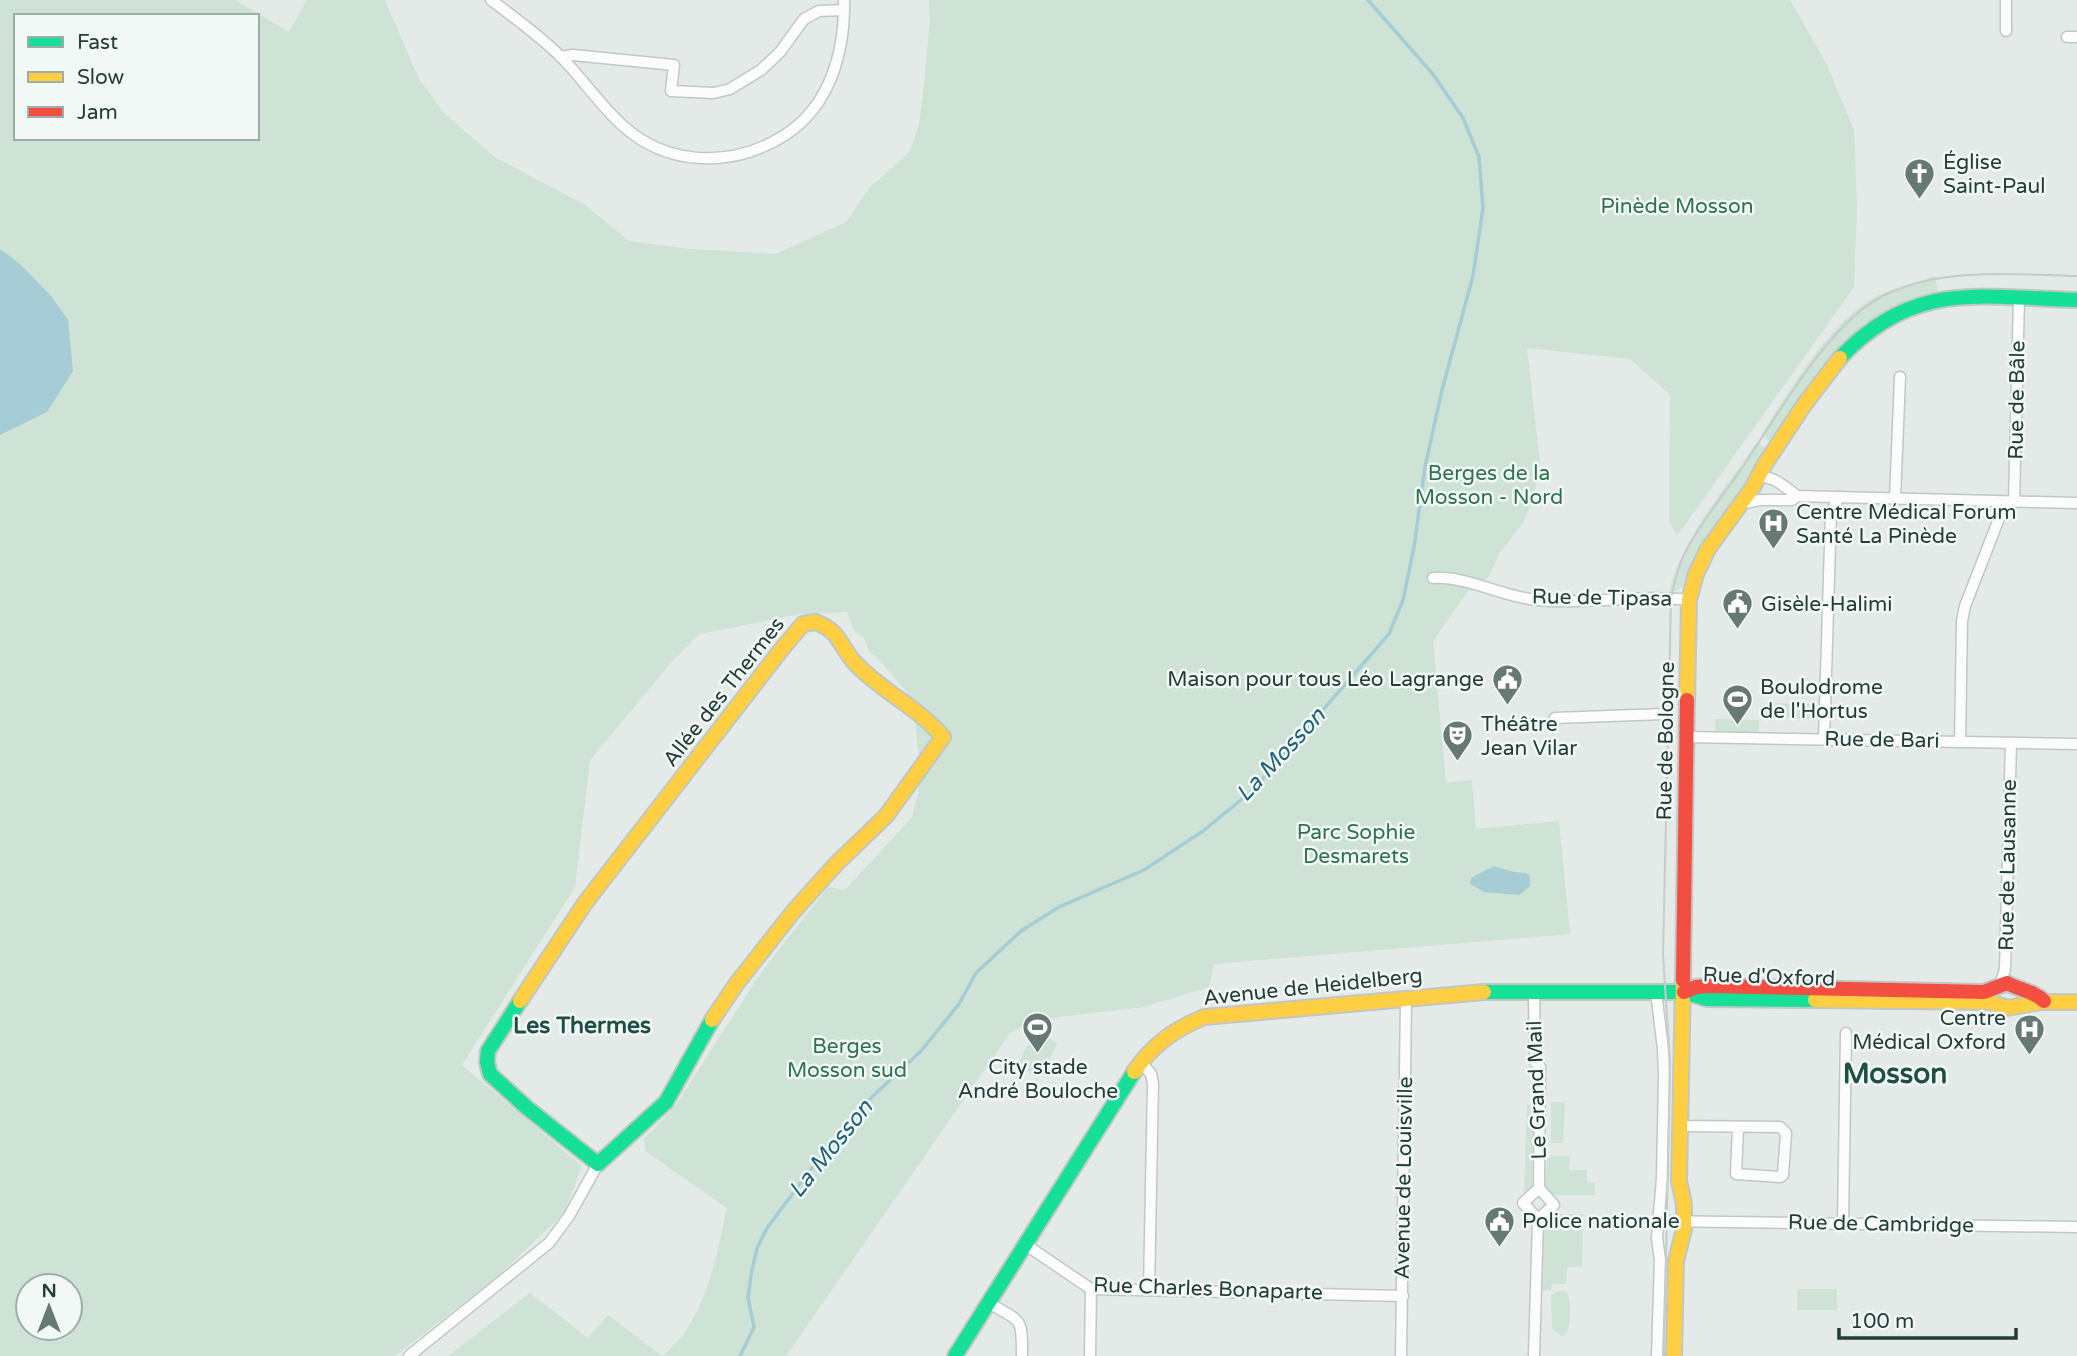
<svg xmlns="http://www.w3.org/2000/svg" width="2077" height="1356" viewBox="0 0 2077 1356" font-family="'Varela Round',sans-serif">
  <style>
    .green { fill: #cee2d5; fill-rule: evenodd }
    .water { fill: #a6cdd6 }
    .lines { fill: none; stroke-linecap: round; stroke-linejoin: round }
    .stream { stroke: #a6cdd6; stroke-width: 3.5 }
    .street-casing { stroke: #c1c7c4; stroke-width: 13 }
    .fast-casing { stroke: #c0c7c5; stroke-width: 18 }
    .slow-casing { stroke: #c0c7c5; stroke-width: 18 }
    .jam-casing { stroke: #c0c7c5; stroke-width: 18 }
    .street { stroke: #fbfcfb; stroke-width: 10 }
    .fast { stroke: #16e098; stroke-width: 14 }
    .slow { stroke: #ffcf43; stroke-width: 14 }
    .jam { stroke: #f24e42; stroke-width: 14 }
    .tram { stroke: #c7cbca; stroke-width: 2 }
    .labels { text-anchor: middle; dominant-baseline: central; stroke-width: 5; stroke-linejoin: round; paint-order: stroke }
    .poi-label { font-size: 21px; fill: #233c37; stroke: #f2f8f6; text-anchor: start }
    .park-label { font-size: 21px; fill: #2e724d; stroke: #f2f8f6 }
    .street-label { font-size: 21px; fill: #233c37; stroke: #f2f8f6 }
    .water-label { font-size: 23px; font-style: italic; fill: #1f6176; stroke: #f2f8f6 }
    .neighbourhood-label { font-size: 23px; font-weight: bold; fill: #1f4e46; stroke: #f2f8f6 }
    .district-label { font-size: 28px; font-weight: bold; fill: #1f4e46; stroke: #f2f8f6 }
  </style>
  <rect width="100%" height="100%" fill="#e4eae7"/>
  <!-- green -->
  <g class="green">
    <path d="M 0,0 L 235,0 L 289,32 L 307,0 L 385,0 L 419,79 L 445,114 L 496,158 L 585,205 L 629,241 L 691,249 L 776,254 L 846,222 L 869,188 L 909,153 L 919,125 L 924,84 L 930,20 L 929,0 L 1790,0 L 1827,65 L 1854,130 L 1857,204 L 1854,287 L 1677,536 L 1669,521 L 1670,395 L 1630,359 L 1527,348 L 1540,465 L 1534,495 L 1524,521 L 1499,554 L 1489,577 L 1469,590 L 1433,641 L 1446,783 L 1472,780 L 1476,829 L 1559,821 L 1570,934 L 1214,964 L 1209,987 L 1144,1007 L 1034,1020 L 1010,1033 L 786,1356 L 663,1356 C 671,1347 682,1338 688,1327 C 711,1291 718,1249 727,1208 L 645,1151 L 644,1139 L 674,1108 L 760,974 L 828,887 L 845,890 L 912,817 L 918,794 L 920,766 L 914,711 L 906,691 L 881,662 L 869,651 L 864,638 L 854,631 L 847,612 L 800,614 L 699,634 L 670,664 L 590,760 L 575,887 L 462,1065 L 582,1166 L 564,1213 L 497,1277 L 395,1356 L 0,1356 ZM 16,16 L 257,16 L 257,138 L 16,138 ZM 28,1286 L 70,1286 L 70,1328 L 28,1328 Z"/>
    <path d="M 1935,276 L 1938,293 C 1847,315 1822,371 1774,444 L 1761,435 C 1791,390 1828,321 1879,295 C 1897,287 1916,282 1935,276 Z"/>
    <path d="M 1757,442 L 1769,451 L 1684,586 L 1678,590 L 1669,592 C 1683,536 1725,490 1757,442 Z"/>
    <path d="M 1766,703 L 1812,704 L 1811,719 L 1766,717 Z"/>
    <path d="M 1715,719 L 1759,720 L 1758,735 L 1715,733 Z"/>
    <path d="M 1040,1032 L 1057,1043 L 1049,1060 L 1036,1077 L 1018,1065 L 1026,1047 Z"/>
    <path d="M 1551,1102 L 1565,1102 L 1563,1143 L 1551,1143 Z"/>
    <path d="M 1527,1104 L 1534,1107 L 1532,1186 L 1524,1192 Z"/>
    <path d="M 1551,1156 L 1570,1156 L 1569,1170 L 1587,1170 L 1587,1182 L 1595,1183 L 1595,1195 L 1552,1195 L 1546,1186 L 1547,1160 Z"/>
    <path d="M 1550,1214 L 1583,1214 L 1582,1267 L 1567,1267 L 1566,1284 L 1552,1284 L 1551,1290 L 1543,1290 L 1544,1220 Z"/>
    <rect x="1797" y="1289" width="40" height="21"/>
    <path d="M 1559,1291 L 1566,1291 C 1572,1302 1571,1322 1566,1334 L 1561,1336 L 1552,1328 L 1551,1295 Z"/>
    <path d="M 530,1293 L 588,1338 L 608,1315 L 662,1356 L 448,1356 Z"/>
  </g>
  <!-- water -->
  <g class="water">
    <path d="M 0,249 L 20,264 L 51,296 L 68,320 L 73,371 L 47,412 L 0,435 Z"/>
    <path d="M 1494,866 L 1514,872 L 1526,873 L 1530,876 L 1530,886 L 1519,895 L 1484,892 L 1470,884 L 1471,878 Z"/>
  </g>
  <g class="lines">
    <!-- stream -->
    <path class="stream" d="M 740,1356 L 754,1327 L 748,1298 L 751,1275 L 757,1248 L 767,1228 L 818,1160 L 859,1109 L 921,1051 L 959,1004 L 976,973 L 1021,931 L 1059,907 L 1144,870 L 1203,831 L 1253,790 L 1389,634 L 1403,600 L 1414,547 L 1425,467 L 1442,390 L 1473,276 L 1483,208 L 1479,157 L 1463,118 L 1432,73 L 1368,0"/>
    <defs>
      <g id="street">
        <path d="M 491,0 C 515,18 540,36 561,57 C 583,79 599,104 622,125 C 668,167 733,168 785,135 C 830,106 845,52 844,0"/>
        <path d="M 2006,31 L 2006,0"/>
        <path d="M 2067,37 L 2077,37"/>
        <path d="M 561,57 L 573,55 L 674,65 L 671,91 L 714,93 L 730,89 L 761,70 L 780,52 L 804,19 L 819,11 L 844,10"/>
        <path d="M 1759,478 C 1771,474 1787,488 1797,496"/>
        <path d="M 1895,499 L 1900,377"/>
        <path d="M 1740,504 L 1760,500 L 1792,500 L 1797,496 L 2077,503"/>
        <path d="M 1433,578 C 1470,576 1501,597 1538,600 C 1588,605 1639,594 1689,600"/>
        <path d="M 1555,718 L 1663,714"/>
        <path d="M 1687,737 L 2077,744"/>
        <path d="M 1824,739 L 1831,512 L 1839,497"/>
        <path d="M 1960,742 L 1962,621 L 1965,606 L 2000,516 L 2014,502 L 2019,299"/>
        <path d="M 2000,986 L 2005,969 L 2011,743"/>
        <path d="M 1534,991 L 1535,1062 L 1540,1067 L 1539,1188 L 1554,1205 L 1538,1219"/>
        <path d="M 1656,992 L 1663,1049 L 1664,1074 L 1662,1178 L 1657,1238 L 1660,1260 L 1657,1356"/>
        <path d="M 1141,1062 L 1151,1074 L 1153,1083 L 1149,1290"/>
        <path d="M 1680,1126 L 1780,1127 L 1786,1133 L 1783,1175 L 1780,1177 L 1736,1174 L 1738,1127"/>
        <path d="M 1658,1221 L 2077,1227"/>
        <path d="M 1843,1223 L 1846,1033"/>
        <path d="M 1026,1245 L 1091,1289 L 1403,1296"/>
        <path d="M 989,1303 C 1022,1323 1022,1316 1022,1356"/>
        <path d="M 409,1356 L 549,1243 L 569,1216 L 598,1164"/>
        <path d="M 1090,1356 L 1091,1289"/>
        <path d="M 1401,1356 L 1406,1000"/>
        <path d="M 1534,1356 L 1538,1219 L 1523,1203 L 1539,1188"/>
      </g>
      <g id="fast">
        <path d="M 1840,358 C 1913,280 1980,297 2077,300"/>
        <path d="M 1484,992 L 1684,992 L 1707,999 L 1815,1000"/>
        <path d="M 520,1001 L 488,1051 L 487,1062 L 490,1074 L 526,1107 L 598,1164 L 666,1102 L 712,1020"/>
        <path d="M 955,1356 L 1134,1072"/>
      </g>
      <g id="slow">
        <path d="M 1687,700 L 1689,600 L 1696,574 L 1708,549 L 1753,487 L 1765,464 L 1804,405 L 1840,358"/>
        <path d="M 1815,1000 L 1990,1002 L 2007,1008 L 2041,1002 L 2077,1002"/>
        <path d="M 520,1001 L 585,903 L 781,650 L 803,624 L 815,622"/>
        <path d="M 712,1020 L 737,983 L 793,912 L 837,863 L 886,816 L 943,737 C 918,707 882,692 855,663 C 839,646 841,631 815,622"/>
        <path d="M 1134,1072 C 1152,1045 1175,1029 1204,1017 L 1484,992"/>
        <path d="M 1674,1356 L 1676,1261 L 1684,1229 L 1684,1204 L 1679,1181 L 1683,980"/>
      </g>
      <g id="jam">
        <path d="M 1683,980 L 1687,700"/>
        <path d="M 1684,992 L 1696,987 L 1708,986 L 1984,992 L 2007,983 C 2019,990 2034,991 2044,1001"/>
      </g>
    </defs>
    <!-- street casing -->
    <use href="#street" class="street-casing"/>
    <!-- fast casing -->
    <use href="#fast" class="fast-casing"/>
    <!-- slow casing -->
    <use href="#slow" class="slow-casing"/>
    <!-- jam casing -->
    <use href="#jam" class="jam-casing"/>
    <!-- street -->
    <use href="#street" class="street"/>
    <!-- fast -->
    <use href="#fast" class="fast"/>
    <!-- slow -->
    <use href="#slow" class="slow"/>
    <!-- jam -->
    <use href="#jam" class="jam"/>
    <!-- tram -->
    <path class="tram" d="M 1664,1356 L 1670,1061 L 1663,955 L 1671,598 C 1674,584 1677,570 1683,557 C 1698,526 1722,497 1742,468 C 1776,418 1829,322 1883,296 C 1942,267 2013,274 2077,276"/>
  </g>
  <!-- icons -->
  <defs>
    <symbol id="church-pin" viewBox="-11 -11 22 30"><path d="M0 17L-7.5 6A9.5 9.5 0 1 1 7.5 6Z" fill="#677975" stroke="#f2f8f6"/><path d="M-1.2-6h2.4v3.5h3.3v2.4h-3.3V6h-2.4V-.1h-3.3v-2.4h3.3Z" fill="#fff"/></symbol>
    <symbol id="hospital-pin" viewBox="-11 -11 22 30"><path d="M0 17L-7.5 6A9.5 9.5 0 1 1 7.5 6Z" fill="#677975" stroke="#f2f8f6"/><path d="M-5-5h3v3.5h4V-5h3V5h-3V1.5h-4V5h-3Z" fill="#fff"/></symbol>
    <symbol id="civic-pin" viewBox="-11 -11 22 30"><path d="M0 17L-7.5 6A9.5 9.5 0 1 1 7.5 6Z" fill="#677975" stroke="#f2f8f6"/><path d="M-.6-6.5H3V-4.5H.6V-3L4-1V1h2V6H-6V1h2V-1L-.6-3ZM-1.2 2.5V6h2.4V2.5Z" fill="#fff"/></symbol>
    <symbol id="stadium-pin" viewBox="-11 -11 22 30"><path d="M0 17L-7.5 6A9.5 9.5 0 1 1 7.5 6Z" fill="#677975" stroke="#f2f8f6"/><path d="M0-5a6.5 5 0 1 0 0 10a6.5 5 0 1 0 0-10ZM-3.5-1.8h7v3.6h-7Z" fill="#fff"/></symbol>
    <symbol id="theatre-pin" viewBox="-11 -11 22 30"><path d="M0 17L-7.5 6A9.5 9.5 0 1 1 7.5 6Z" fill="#677975" stroke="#f2f8f6"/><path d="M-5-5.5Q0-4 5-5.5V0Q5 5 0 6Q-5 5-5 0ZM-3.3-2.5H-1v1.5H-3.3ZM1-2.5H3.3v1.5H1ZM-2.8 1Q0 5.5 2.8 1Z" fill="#fff"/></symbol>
  </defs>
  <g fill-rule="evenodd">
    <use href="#church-pin" x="1902" y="156" width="35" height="47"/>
    <use href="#hospital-pin" x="1756" y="506" width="35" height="47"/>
    <use href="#civic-pin" x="1720" y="586" width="35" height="47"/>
    <use href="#civic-pin" x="1490" y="662" width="35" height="47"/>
    <use href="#stadium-pin" x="1720" y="682" width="35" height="47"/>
    <use href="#theatre-pin" x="1440" y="718" width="35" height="47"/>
    <use href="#stadium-pin" x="1020" y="1010" width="35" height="47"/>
    <use href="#hospital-pin" x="2012" y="1012" width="35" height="47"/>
    <use href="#civic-pin" x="1482" y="1204" width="35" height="47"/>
  </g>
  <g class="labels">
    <!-- poi labels -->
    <g class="poi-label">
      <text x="1943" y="162">Église<tspan x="1943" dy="24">Saint-Paul</tspan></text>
      <text x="1796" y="512">Centre Médical Forum<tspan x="1796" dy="24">Santé La Pinède</tspan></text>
      <text x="1761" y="604">Gisèle-Halimi</text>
      <text x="1484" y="679" text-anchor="end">Maison pour tous Léo Lagrange</text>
      <text x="1760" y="687">Boulodrome<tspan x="1760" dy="24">de l'Hortus</tspan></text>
      <text x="1481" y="724">Théâtre<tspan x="1481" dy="24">Jean Vilar</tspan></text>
      <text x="2006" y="1018" text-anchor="end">Centre<tspan x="2006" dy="24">Médical Oxford</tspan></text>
      <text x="1038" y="1067" text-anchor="middle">City stade<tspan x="1038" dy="24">André Bouloche</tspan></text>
      <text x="1522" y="1221">Police nationale</text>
    </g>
    <!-- park labels -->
    <g class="park-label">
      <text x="1677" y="206">Pinède Mosson</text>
      <text x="1489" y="473">Berges de la<tspan x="1489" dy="24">Mosson - Nord</tspan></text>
      <text x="1356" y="832">Parc Sophie<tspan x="1356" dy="24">Desmarets</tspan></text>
      <text x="847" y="1046">Berges<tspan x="847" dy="24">Mosson sud</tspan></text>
    </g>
    <!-- street labels -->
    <g class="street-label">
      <text transform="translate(2017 400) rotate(-89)">Rue de Bâle</text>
      <text transform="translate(1602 598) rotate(1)">Rue de Tipasa</text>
      <text transform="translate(724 692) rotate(-52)">Allée des Thermes</text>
      <text transform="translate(1882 740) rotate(1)">Rue de Bari</text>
      <text transform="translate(1666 741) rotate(-89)">Rue de Bologne</text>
      <text transform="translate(2008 865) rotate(-89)">Rue de Lausanne</text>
      <text transform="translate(1769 977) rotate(2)">Rue d'Oxford</text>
      <text transform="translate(1313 987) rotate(-6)">Avenue de Heidelberg</text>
      <text transform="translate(1537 1090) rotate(-92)">Le Grand Mail</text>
      <text transform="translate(1404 1178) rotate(-89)">Avenue de Louisville</text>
      <text transform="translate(1881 1224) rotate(1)">Rue de Cambridge</text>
      <text transform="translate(1208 1289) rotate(2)">Rue Charles Bonaparte</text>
    </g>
    <!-- water labels -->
    <g class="water-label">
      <text transform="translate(1281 755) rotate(-47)">La Mosson</text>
      <text transform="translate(831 1149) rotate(-51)">La Mosson</text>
    </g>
    <!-- neighbourhood labels -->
    <g class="neighbourhood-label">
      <text x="582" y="1026">Les Thermes</text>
    </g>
    <!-- district labels -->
    <g class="district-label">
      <text x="1895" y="1074">Mosson</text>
    </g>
  </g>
  <!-- legend -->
  <rect x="14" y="14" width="245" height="126" fill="#f2f8f6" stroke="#9fadaa" stroke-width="2"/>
  <rect x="28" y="37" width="35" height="10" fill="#16e098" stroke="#9fadaa" stroke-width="2"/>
  <text x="77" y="49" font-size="21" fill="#233c37">Fast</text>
  <rect x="28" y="72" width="35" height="10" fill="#ffcf43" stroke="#9fadaa" stroke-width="2"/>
  <text x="77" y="84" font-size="21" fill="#233c37">Slow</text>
  <rect x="28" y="107" width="35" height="10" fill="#f24e42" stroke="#9fadaa" stroke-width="2"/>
  <text x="77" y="119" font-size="21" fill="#233c37">Jam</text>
  <!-- north arrow -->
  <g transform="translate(49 1307)"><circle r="33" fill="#f2f8f6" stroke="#9fadaa" stroke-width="2"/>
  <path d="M0-5L12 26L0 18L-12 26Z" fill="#677975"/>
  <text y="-10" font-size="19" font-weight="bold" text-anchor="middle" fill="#233c37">N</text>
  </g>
  <!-- scale -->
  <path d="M1839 1328v10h177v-10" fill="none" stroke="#233c37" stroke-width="3.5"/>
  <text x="1850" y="1328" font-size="21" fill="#233c37" stroke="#f2f8f6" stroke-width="5" paint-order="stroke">100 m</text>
</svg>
